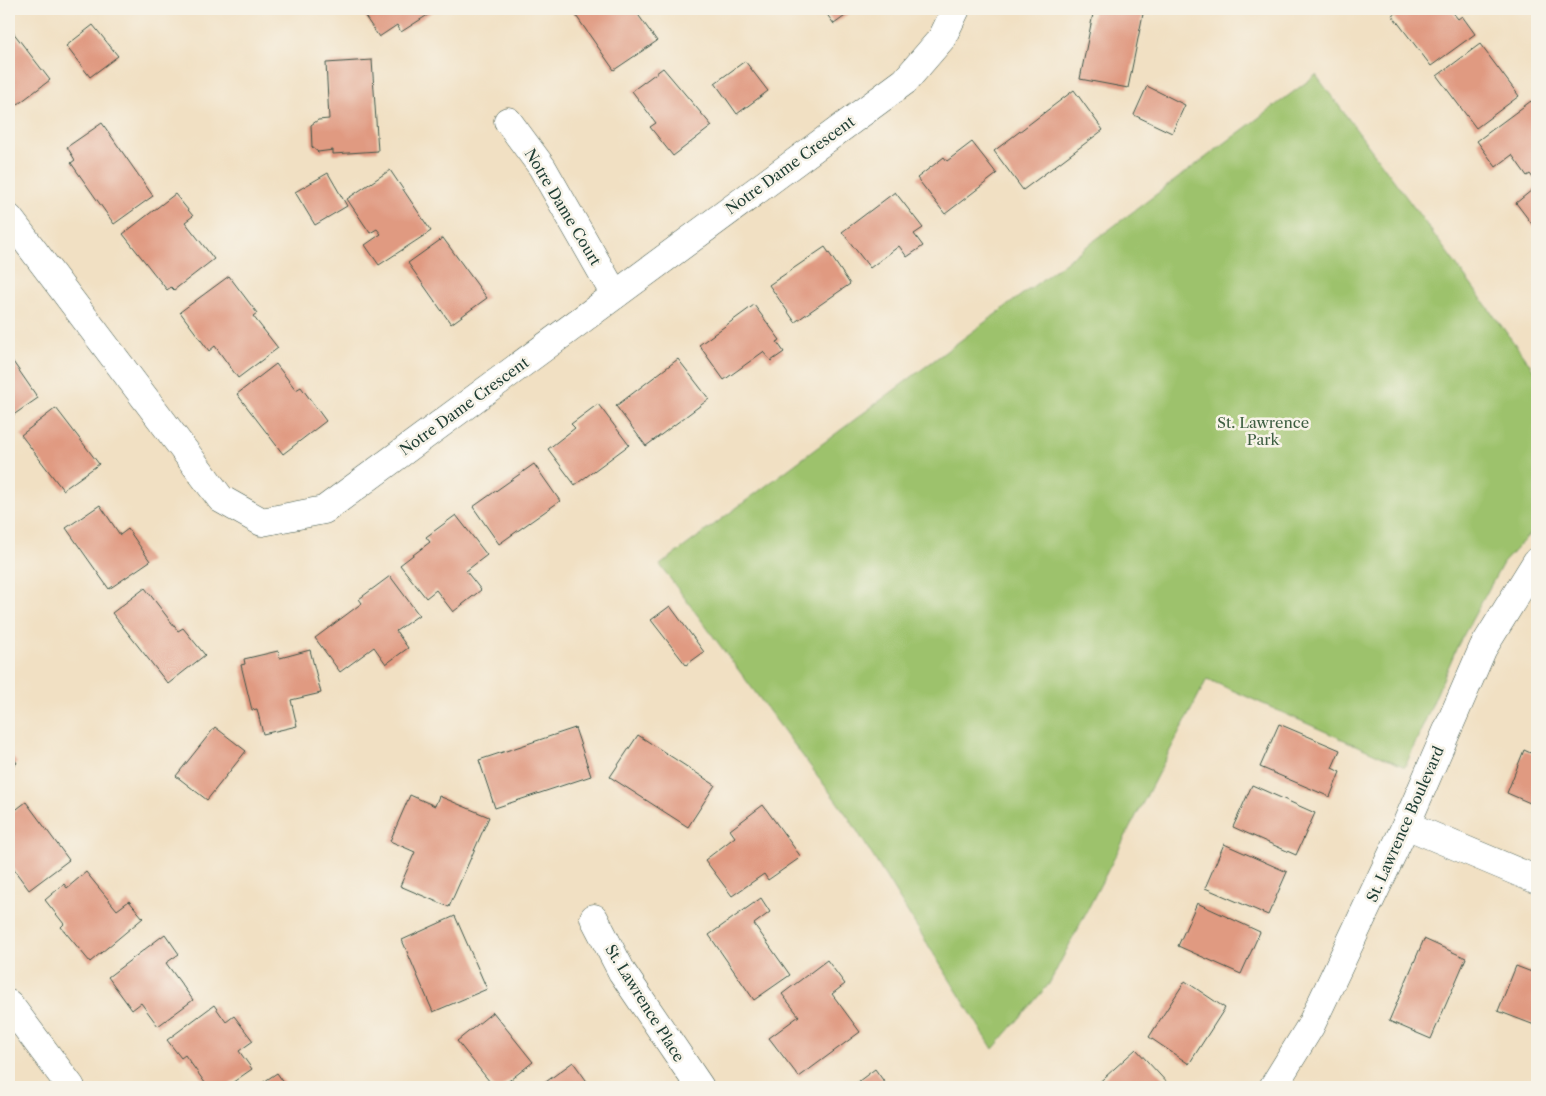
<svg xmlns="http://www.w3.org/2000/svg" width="1546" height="1096" viewBox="0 0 1546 1096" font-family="'Libre Caslon Text',serif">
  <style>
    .green { fill: #9dc26c; stroke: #5e8050 }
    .building { fill: #e09a81 }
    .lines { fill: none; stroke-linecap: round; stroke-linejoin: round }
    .minor-casing { stroke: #3e5549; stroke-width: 29 }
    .minor { stroke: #fff; stroke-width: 28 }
    .labels { text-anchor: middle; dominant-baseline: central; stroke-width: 5; stroke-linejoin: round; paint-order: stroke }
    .street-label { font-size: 15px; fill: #1f3d34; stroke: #f7f3e8 }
    .park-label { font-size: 15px; fill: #3e5e42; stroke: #f7f3e8 }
  </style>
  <rect width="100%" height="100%" fill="#f7f3e8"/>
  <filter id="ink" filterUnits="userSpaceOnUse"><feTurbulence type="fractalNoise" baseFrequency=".02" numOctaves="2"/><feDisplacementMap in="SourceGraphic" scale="10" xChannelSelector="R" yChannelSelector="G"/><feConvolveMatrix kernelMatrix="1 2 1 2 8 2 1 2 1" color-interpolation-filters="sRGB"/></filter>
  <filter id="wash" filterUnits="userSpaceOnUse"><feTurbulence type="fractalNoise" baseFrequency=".0096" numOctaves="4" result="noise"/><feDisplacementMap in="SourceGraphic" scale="20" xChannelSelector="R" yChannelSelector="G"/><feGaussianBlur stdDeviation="1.12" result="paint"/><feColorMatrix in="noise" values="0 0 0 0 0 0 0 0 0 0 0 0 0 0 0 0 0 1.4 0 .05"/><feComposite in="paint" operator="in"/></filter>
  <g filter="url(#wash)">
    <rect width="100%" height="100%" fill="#f1e0c3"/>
    <!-- green -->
    <path class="green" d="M 1316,75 L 1537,374 L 1537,526 L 1503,563 L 1457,647 L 1405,767 L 1207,679 L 1049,984 L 993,1049 L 849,818 L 660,565 Z"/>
    <g id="blocks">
      <!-- building -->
      <g class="building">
        <path d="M 360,9 L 437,9 L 401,32 L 397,25 L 379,37 Z"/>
        <path d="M 574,9 L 634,9 L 657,41 L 614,70 L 572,10 Z"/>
        <path d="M 823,9 L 855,9 L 834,24 Z"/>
        <path d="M 1094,9 L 1144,9 L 1128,88 L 1080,79 Z"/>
        <path d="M 1401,9 L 1450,9 L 1458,19 L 1462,16 L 1475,34 L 1431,66 L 1392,15 Z"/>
        <path d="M 93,25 L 118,56 L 90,77 L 66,46 Z"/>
        <path d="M 9,27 L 50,80 L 9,111 Z"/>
        <path d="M 1480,44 L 1519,96 L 1476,128 L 1437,76 Z"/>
        <path d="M 372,60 L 378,151 L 333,154 L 333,150 L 318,152 L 312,147 L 311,125 L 318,120 L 329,119 L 326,63 Z"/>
        <path d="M 745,61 L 768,91 L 737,114 L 715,83 Z"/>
        <path d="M 663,68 L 712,126 L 673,156 L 650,127 L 656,123 L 632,91 Z"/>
        <path d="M 1147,86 L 1185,105 L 1172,133 L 1134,115 Z"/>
        <path d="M 1074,90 L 1103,130 L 1023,190 L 994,151 Z"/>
        <path d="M 1531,101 L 1537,109 L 1537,183 L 1530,174 L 1527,176 L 1512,155 L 1496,167 L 1477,141 Z"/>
        <path d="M 102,123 L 153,196 L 114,224 L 71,163 L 75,160 L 67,147 Z"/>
        <path d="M 972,142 L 997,174 L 945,214 L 917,178 L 944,157 L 947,161 Z"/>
        <path d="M 390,170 L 431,231 L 379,265 L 365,245 L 381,234 L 377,229 L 370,233 L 347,199 Z"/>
        <path d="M 328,173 L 347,206 L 315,225 L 295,192 Z"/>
        <path d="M 1537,186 L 1537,227 L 1535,228 L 1516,203 Z"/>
        <path d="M 895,192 L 923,228 L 914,234 L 923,246 L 907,257 L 899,246 L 870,268 L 842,232 Z"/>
        <path d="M 175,194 L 193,216 L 185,222 L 214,259 L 174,290 L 171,287 L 167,290 L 123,234 Z"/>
        <path d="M 443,238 L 487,298 L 451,324 L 408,263 Z"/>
        <path d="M 825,247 L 850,284 L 795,322 L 769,285 Z"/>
        <path d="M 229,276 L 257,313 L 253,316 L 278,348 L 238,378 L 215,346 L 209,351 L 180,312 Z"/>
        <path d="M 754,305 L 780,340 L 777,342 L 784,352 L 771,361 L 763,352 L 724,380 L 699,345 Z"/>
        <path d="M 9,356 L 38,398 L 9,418 Z"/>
        <path d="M 678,359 L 709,399 L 646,446 L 616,406 Z"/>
        <path d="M 276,364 L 296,390 L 301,387 L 326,421 L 283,454 L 237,394 Z"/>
        <path d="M 598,404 L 629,445 L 575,485 L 548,449 L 575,428 L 571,424 Z"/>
        <path d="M 56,408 L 99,464 L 63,490 L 21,435 Z"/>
        <path d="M 534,464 L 560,501 L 499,544 L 473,507 Z"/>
        <path d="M 100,505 L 120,535 L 128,529 L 150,561 L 109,589 L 66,528 Z"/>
        <path d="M 456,515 L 487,555 L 466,571 L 481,590 L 453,612 L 436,590 L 426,598 L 400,565 L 430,542 L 426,537 Z"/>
        <path d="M 390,576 L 419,615 L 396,631 L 408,648 L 386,664 L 374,647 L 340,672 L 315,638 L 362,603 L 359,599 Z"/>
        <path d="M 145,588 L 178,631 L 183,628 L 205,655 L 168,684 L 112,613 Z"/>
        <path d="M 670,606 L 704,652 L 686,665 L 651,620 Z"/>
        <path d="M 310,650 L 321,693 L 291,700 L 297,726 L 263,734 L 257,709 L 252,710 L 241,665 L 245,664 L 244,659 L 278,651 L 280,658 Z"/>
        <path d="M 1279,724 L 1340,750 L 1332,768 L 1340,772 L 1330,797 L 1260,767 Z"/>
        <path d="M 215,727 L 246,751 L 207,800 L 176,776 Z"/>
        <path d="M 575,728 L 591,776 L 495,808 L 479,760 Z"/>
        <path d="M 638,735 L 715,785 L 688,827 L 610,777 Z"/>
        <path d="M 1524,750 L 1537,756 L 1537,806 L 1507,793 Z"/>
        <path d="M 9,752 L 17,763 L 9,769 Z"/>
        <path d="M 1252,785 L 1315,813 L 1296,855 L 1233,827 Z"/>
        <path d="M 410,795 L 435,806 L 439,796 L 489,817 L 449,907 L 400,886 L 415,852 L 390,841 Z"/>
        <path d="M 26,802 L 69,860 L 29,890 L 9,863 L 9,815 Z"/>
        <path d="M 763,805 L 801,857 L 768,880 L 764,874 L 732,896 L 705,860 L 735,837 L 730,830 Z"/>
        <path d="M 1224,844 L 1287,872 L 1268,915 L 1205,888 Z"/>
        <path d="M 86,872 L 117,910 L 129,901 L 143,918 L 90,962 L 61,927 L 64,924 L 45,900 L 64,884 L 67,888 Z"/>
        <path d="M 761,898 L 770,912 L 754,924 L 790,975 L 754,1000 L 709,935 Z"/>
        <path d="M 1197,903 L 1260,932 L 1241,974 L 1178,946 Z"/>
        <path d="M 455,916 L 487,989 L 433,1012 L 402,940 Z"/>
        <path d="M 165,934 L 179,954 L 166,963 L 193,1000 L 158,1026 L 141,1003 L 132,1010 L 108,977 Z"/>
        <path d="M 1424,939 L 1466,958 L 1431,1039 L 1389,1021 Z"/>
        <path d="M 827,960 L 845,984 L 832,994 L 860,1032 L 799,1077 L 769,1038 L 799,1016 L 782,994 Z"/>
        <path d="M 1516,966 L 1537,974 L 1537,1026 L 1498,1011 Z"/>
        <path d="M 1185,981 L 1225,1008 L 1189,1064 L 1149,1037 Z"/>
        <path d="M 214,1005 L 226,1022 L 234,1016 L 253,1041 L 239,1051 L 252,1069 L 226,1087 L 208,1087 L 185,1055 L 181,1058 L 167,1040 Z"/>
        <path d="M 493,1012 L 533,1062 L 501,1087 L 494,1087 L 457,1041 Z"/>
        <path d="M 1136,1049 L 1171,1087 L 1094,1087 Z"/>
        <path d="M 573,1062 L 591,1087 L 539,1087 Z"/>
        <path d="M 875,1069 L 888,1087 L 851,1087 Z"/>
        <path d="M 277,1073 L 287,1087 L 256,1087 Z"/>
      </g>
    </g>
  </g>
  <g filter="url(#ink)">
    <use href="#blocks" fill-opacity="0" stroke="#3e5549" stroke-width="1"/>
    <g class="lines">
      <defs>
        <g id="minor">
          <path d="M 508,121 L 542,167 L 615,295"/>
          <path d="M 9,218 L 221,499 L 262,522 L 324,510 L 905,81 L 942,38 L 956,9"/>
          <path d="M 1406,825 L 1537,880"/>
          <path d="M 594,918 L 622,972 L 700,1087"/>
          <path d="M 9,1004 L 71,1087"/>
          <path d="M 1273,1087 L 1310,1027 L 1406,825 L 1483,648 L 1537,561"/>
        </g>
      </defs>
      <!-- minor casing -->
      <use href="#minor" class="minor-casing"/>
      <!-- minor -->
      <use href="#minor" class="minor"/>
    </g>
  </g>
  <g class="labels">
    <!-- street labels -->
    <g class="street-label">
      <text transform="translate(790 165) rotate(-36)">Notre Dame Crescent</text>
      <text transform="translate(563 207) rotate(59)">Notre Dame Court</text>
      <text transform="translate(464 406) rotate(-36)">Notre Dame Crescent</text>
      <text transform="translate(1405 824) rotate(-66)">St. Lawrence Boulevard</text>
      <text transform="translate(645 1003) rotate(58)">St. Lawrence Place</text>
    </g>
    <!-- park labels -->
    <g class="park-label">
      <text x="1263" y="422">St. Lawrence<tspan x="1263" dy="17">Park</tspan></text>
    </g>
  </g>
  <!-- margin -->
  <rect width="1546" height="1096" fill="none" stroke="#f7f3e8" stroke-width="30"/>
</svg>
